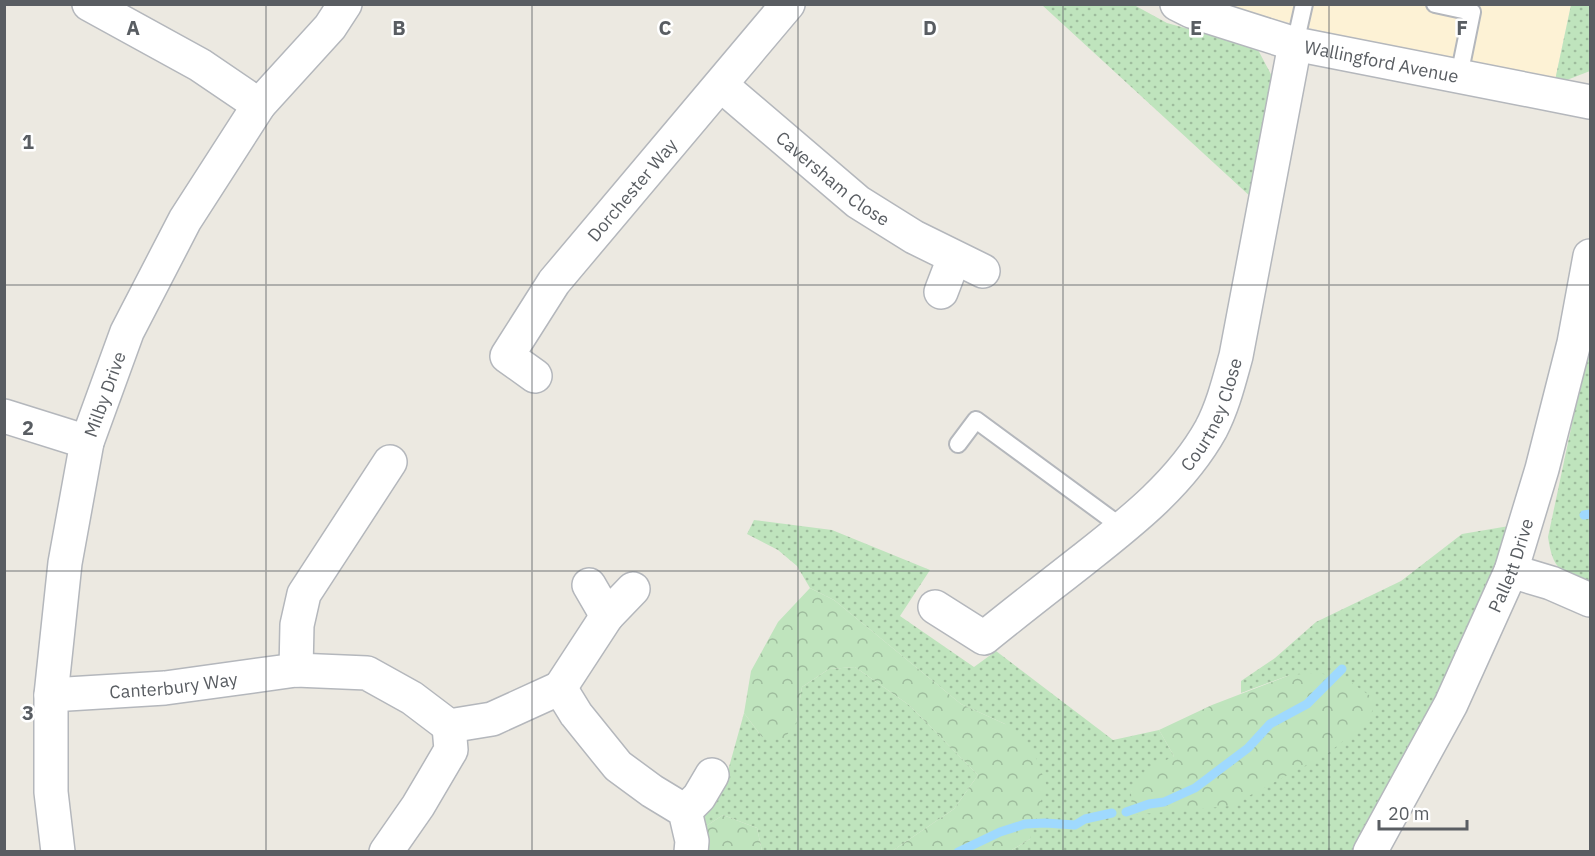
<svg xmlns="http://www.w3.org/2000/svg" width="1595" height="856" viewBox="0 0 1595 856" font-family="'IBM Plex Sans',sans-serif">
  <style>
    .commercial { fill: #fdf2d5 }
    .grass { fill: url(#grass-dots) }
    .forest { fill: url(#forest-crowns) }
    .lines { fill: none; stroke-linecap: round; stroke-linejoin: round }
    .stream { stroke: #9fd9fe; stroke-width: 9 }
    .service-casing { stroke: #b4b7bc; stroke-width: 20 }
    .minor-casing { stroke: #b4b7bc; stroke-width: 36 }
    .service { stroke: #fff; stroke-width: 16 }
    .minor { stroke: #fff; stroke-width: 33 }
    .grid { fill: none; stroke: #595d62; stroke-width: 1.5; stroke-opacity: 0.55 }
    .labels { text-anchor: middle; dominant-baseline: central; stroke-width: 5; stroke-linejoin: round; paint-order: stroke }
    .street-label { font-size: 18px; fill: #595d62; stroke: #fff }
    .grid-label { font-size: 20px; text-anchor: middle; font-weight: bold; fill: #595d62; stroke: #fff; stroke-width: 5; stroke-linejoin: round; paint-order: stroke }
  </style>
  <defs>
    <pattern id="grass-dots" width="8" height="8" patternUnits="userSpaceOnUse" patternTransform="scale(1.5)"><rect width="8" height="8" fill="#bfe4bd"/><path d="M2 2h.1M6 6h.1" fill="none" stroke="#9ebc9d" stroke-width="1.8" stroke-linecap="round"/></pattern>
    <pattern id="forest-crowns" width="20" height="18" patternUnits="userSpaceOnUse" patternTransform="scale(1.5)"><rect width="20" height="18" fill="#bfe4bd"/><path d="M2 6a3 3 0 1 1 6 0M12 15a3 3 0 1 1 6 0" fill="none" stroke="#9ebc9d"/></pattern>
  </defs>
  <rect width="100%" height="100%" fill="#ece9e1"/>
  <!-- commercial -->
  <path class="commercial" d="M 1220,5 L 1571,5 L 1554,85 L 1482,72 Z"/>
  <!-- grass -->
  <g class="grass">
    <path d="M 1042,5 L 1134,5 L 1167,23 L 1257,48 L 1274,80 L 1252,198 Z"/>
    <path d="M 1571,5 L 1590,5 L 1590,71 L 1554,85 Z"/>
    <path d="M 1590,339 L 1590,583 C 1560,572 1553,570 1548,537 Z"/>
    <path d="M 754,520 L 832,530 L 930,570 L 900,616 L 974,667 L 996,651 L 1113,740 L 1159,730 L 1174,756 L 1131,792 L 1290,675 L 1241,693 L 1241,681 L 1275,658 L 1316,622 L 1401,581 L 1462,534 L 1509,526 L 1483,599 L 1425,729 L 1354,852 L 1010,851 L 1030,839 L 1005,724 L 961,704 L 834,600 L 810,588 L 797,566 L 778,550 L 747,534 Z"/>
    <path d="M 855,667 L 909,705 L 978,775 L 954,809 L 892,851 L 762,851 L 757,828 L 723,815 L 703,828 L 705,809 L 726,778 L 744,713 L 762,737 L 796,722 L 802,687 L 829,669 Z"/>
  </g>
  <!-- forest -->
  <g class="forest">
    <path d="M 810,588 L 834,600 L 961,704 L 1005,724 L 1033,750 L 1046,784 L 1030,839 L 1010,851 L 892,851 L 954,809 L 978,775 L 909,705 L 855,667 L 829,669 L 802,687 L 796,723 L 783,740 L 762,737 L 744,713 L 751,671 L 778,622 Z"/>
    <path d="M 1316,673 L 1343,677 L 1376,700 L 1369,720 L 1327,754 L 1230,806 L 1132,815 L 1131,792 L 1145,771 L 1174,756 L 1159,730 L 1212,705 L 1290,675 Z"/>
    <path d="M 723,815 L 757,828 L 762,851 L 700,852 L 703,828 Z"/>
  </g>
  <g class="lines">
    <!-- stream -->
    <g class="stream">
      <path d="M 1584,515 L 1590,514"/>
      <path d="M 1126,812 L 1149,804 L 1164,802 L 1195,788 L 1248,748 L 1270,724 L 1307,704 L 1342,669"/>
      <path d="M 958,852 L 1000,832 L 1025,824 L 1045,823 L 1075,825 L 1085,819 L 1112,813"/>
    </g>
    <defs>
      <g id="service">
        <path d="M 1435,4 L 1472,12 L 1459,76"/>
        <path d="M 1295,44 L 1304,4"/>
        <path d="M 958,444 L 976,420 L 1123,528"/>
      </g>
      <g id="minor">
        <path d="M 89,4 L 200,65 L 259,105"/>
        <path id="s1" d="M 1177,4 L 1191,11 L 1295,44 L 1590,102"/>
        <path id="s2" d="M 721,85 L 858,202 L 914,237 L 983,271"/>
        <path d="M 941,292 L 954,258"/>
        <path id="s3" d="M 535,376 L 507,356 L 554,282 L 788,4"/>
        <path d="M 4,416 L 87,442"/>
        <path d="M 1511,571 L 1551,583 L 1590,600"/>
        <path d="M 589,585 L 607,616 L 633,589"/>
        <path id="s4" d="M 935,607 L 984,638 C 1017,611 1051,585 1084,559 C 1131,522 1181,483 1211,429 C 1223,406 1229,381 1236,356 L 1295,44"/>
        <path d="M 296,670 L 297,625 L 304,594 L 390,462"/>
        <path d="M 560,688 L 607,616"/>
        <path id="s5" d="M 51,695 L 165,688 L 296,670 L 367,673 L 412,698 L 449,726 L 492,719 L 560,688 L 576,714 L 618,766 L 652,791 L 685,811 L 692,841 L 691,852"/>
        <path d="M 685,811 L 699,797 L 712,775"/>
        <path id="s6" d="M 58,852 L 51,792 L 51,695 L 65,563 L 87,442 L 127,332 L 185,220 L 259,105 L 330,27 L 345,4"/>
        <path d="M 386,852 L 418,806 L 451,750 L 449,726"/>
        <path id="s7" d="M 1370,852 L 1451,704 L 1511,571 L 1542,469 L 1574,343 L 1590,256"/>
      </g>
    </defs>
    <!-- service casing -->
    <use href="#service" class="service-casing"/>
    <!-- minor casing -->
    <use href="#minor" class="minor-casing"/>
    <!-- service -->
    <use href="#service" class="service"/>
    <!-- minor -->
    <use href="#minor" class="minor"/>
  </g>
  <!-- grid -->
  <path class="grid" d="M 266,4 L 266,852M 532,4 L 532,852M 798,4 L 798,852M 1063,4 L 1063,852M 1329,4 L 1329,852M 4,285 L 1590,285M 4,571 L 1590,571"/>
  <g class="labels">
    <!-- street labels -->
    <g class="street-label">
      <text stroke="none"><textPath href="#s1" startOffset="213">Wallingford Avenue</textPath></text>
      <text stroke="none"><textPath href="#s2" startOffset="146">Caversham Close</textPath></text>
      <text stroke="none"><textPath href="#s3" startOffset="243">Dorchester Way</textPath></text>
      <text stroke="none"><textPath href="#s6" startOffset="464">Milby Drive</textPath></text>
      <text stroke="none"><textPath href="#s4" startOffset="382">Courtney Close</textPath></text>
      <text stroke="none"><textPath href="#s7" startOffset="320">Pallett Drive</textPath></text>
      <text stroke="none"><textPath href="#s5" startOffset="123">Canterbury Way</textPath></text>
    </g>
  </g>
  <g class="grid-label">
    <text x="133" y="35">A</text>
    <text x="399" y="35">B</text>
    <text x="665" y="35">C</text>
    <text x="930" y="35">D</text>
    <text x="1196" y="35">E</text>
    <text x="1462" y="35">F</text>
    <text x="28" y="149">1</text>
    <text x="28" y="435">2</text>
    <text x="28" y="720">3</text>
  </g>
  <!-- border -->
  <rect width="1595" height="856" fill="none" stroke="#595d62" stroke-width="12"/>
  <!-- scale -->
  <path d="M1379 820v9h88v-9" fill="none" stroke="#595d62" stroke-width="3"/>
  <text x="1388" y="820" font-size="18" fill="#595d62" stroke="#ffffff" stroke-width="4.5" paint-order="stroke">20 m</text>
</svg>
